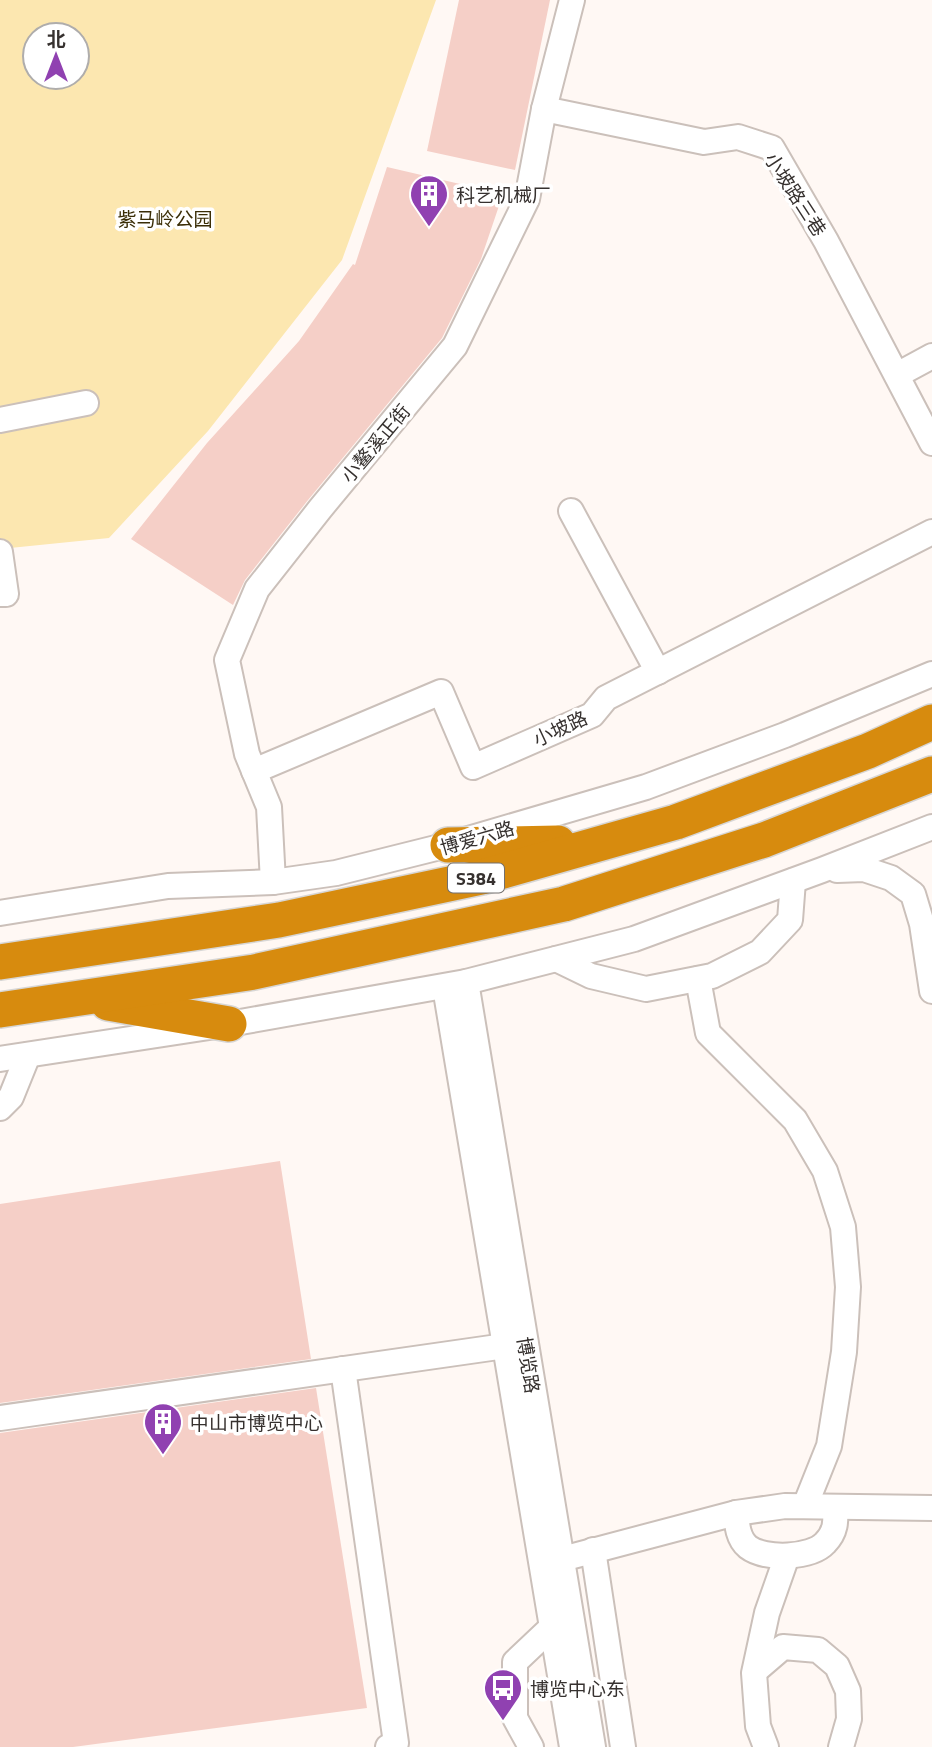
<svg xmlns="http://www.w3.org/2000/svg" width="932" height="1747" viewBox="0 0 932 1747" font-family="'Titillium Web','Noto Sans SC',sans-serif">
  <style>
    .green { fill: #fce7b0; fill-rule: evenodd }
    .building { fill: #f5cfc7 }
    .lines { fill: none; stroke-linecap: round; stroke-linejoin: round }
    .minor-casing { stroke: #cbc0ba; stroke-width: 28 }
    .highway-casing { stroke: #d7d6d5; stroke-width: 38 }
    .minor { stroke: #fff; stroke-width: 24 }
    .highway { stroke: #d78b0e; stroke-width: 35 }
    .labels { text-anchor: middle; dominant-baseline: central; stroke-width: 7; stroke-linejoin: round; paint-order: stroke }
    .shield { fill: #fff; stroke: #726f6d; stroke-width: 2 }
    .shield-label { font-size: 18px; font-weight: bold; fill: #36312f }
    .poi-label { font-size: 19px; fill: #36312f; stroke: #fff; text-anchor: start }
    .street-label { font-size: 19px; fill: #36312f; stroke: #fff }
    .park-label { font-size: 19px; fill: #3a2d06; stroke: #fff }
  </style>
  <rect width="100%" height="100%" fill="#fff8f4"/>
  <!-- green -->
  <path class="green" d="M 0,0 L 436,0 L 342,260 L 208,431 L 109,538 L 0,549 ZM 35,35 L 77,35 L 77,77 L 35,77 Z"/>
  <!-- building -->
  <g class="building">
    <path d="M 459,0 L 550,0 L 515,170 L 427,151 Z"/>
    <path d="M 387,167 L 503,194 L 481,259 L 442,338 L 308,500 L 245,580 L 233,605 L 131,539 L 207,443 L 299,341 L 353,264 L 355,265 Z"/>
    <path d="M 280,1161 L 311,1359 L 0,1403 L 0,1204 Z"/>
    <path d="M 316,1388 L 367,1708 L 73,1747 L 0,1747 L 0,1433 Z"/>
  </g>
  <g class="lines">
    <defs>
      <g id="minor">
        <path d="M 544,109 L 704,142 L 738,137 L 772,148 L 826,241 L 932,443"/>
        <path d="M 897,375 L 932,356"/>
        <path d="M 0,420 L 86,403"/>
        <path d="M 571,511 L 658,672"/>
        <path d="M 0,552 L 6,594 L 0,594"/>
        <path d="M 254,771 L 441,692 L 473,767 L 592,715 L 606,698 L 932,532"/>
        <path d="M 837,870 L 864,869 L 891,878 L 913,894 L 922,924 L 932,991"/>
        <path d="M 273,882 L 269,807 L 247,754 L 227,660 L 257,589 L 320,509 L 455,346 L 527,199 L 544,109 L 572,0"/>
        <path d="M 0,913 L 168,886 L 273,882 L 336,873 L 448,845 L 646,787 L 785,735 L 932,674"/>
        <path d="M 556,959 L 591,976 L 646,989 L 712,976 L 760,952 L 790,920 L 793,881"/>
        <path d="M 698,979 L 708,1033 L 795,1120 L 825,1171 L 843,1227 L 848,1287 L 844,1352 L 829,1446 L 805,1506"/>
        <path d="M 466,982 L 593,1747"/>
        <path d="M 445,987 L 572,1747"/>
        <path d="M 0,1059 L 229,1024 L 466,982 L 634,939 L 822,870 L 932,827"/>
        <path d="M 0,1108 L 11,1097 L 28,1055"/>
        <path d="M 343,1369 L 396,1743 L 388,1747"/>
        <path d="M 0,1418 L 505,1346"/>
        <path d="M 736,1513 C 737,1525 738,1539 748,1547 C 765,1560 811,1558 825,1543 C 836,1532 836,1521 835,1507"/>
        <path d="M 593,1550 L 623,1747"/>
        <path d="M 562,1559 L 736,1513 L 785,1506 L 932,1508"/>
        <path d="M 755,1671 L 783,1647 L 818,1650 L 837,1666 L 848,1691 L 849,1719 L 841,1747"/>
        <path d="M 531,1747 L 515,1718 L 515,1662 L 552,1627 L 565,1625"/>
        <path d="M 766,1747 L 758,1726 L 754,1673 L 767,1613 L 787,1556"/>
      </g>
      <g id="highway">
        <path d="M 448,845 L 558,843"/>
        <path d="M 0,962 L 279,920 L 482,877 L 676,822 L 868,751 L 932,722"/>
        <path d="M 108,1003 L 229,1024"/>
        <path d="M 0,1010 L 254,972 L 564,904 L 764,840 L 932,774"/>
      </g>
    </defs>
    <!-- minor casing -->
    <use href="#minor" class="minor-casing"/>
    <!-- highway casing -->
    <use href="#highway" class="highway-casing"/>
    <!-- minor -->
    <use href="#minor" class="minor"/>
    <!-- highway -->
    <use href="#highway" class="highway"/>
  </g>
  <!-- icons -->
  <defs>
    <symbol id="building-pin" viewBox="-11 -11 22 30"><path d="M0 17L-7.5 6A9.5 9.5 0 1 1 7.5 6Z" fill="#9041b1" stroke="#fff"/><path d="M-4-6H4V6H1V3H-1V6H-4ZM-2.5-4.3h1.7v1.8h-1.7ZM.8-4.3h1.7v1.8H.8ZM-2.5-1h1.7V.8h-1.7ZM.8-1h1.7V.8H.8Z" fill="#fff"/></symbol>
    <symbol id="bus-pin" viewBox="-11 -11 22 30"><path d="M0 17L-7.5 6A9.5 9.5 0 1 1 7.5 6Z" fill="#9041b1" stroke="#fff"/><path d="M-5-6H5V4H4V6H2V4H-2V6H-4V4H-5ZM-3.5-4V0h7V-4ZM-3.5 1.2v1.5H-2V1.2ZM2 1.2v1.5H3.5V1.2Z" fill="#fff"/></symbol>
  </defs>
  <g fill-rule="evenodd">
    <use href="#building-pin" x="407" y="172" width="44" height="60"/>
    <use href="#building-pin" x="141" y="1400" width="44" height="60"/>
    <use href="#bus-pin" x="481" y="1666" width="44" height="60"/>
  </g>
  <g class="labels">
    <!-- shield labels -->
    <rect class="shield" x="448" y="863.5" width="56" height="29" rx="5"/>
    <g class="shield-label">
      <text x="476" y="878">S384</text>
    </g>
    <!-- poi labels -->
    <g class="poi-label">
      <text x="456" y="194">科艺机械厂</text>
      <text x="190" y="1422">中山市博览中心</text>
      <text x="530" y="1688">博览中心东</text>
    </g>
    <!-- street labels -->
    <g class="street-label">
      <text transform="translate(796 194) rotate(57)">小坡路三巷</text>
      <text transform="translate(375 443) rotate(-50)">小鳌溪正街</text>
      <text transform="translate(560 728) rotate(-25)">小坡路</text>
      <text transform="translate(477 837) rotate(-16)">博爱六路</text>
      <text transform="translate(529 1365) rotate(81)">博览路</text>
    </g>
    <!-- park labels -->
    <g class="park-label">
      <text x="165" y="218">紫马岭公园</text>
    </g>
  </g>
  <!-- north arrow -->
  <g transform="translate(56 56)"><circle r="33" fill="#ffffff" stroke="#afadac" stroke-width="2"/>
  <path d="M0-5L12 26L0 18L-12 26Z" fill="#9041b1"/>
  <text y="-10" font-size="19" font-weight="bold" text-anchor="middle" fill="#36312f">北</text>
  </g>
</svg>
